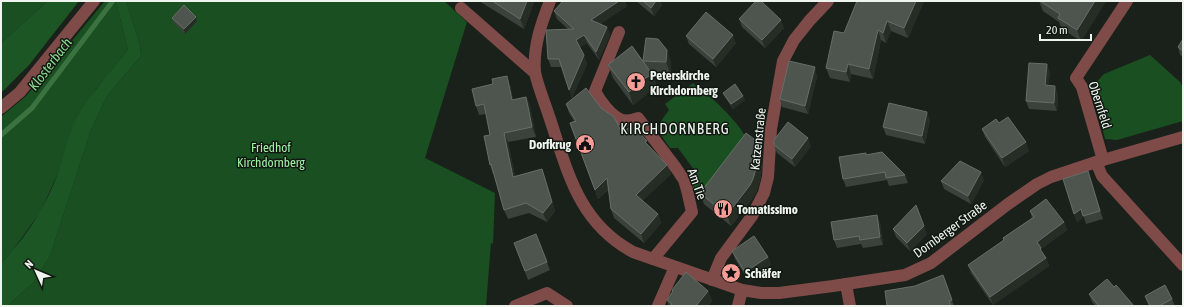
<svg xmlns="http://www.w3.org/2000/svg" width="1184" height="307" viewBox="0 0 1184 307" font-family="'Asap Condensed',sans-serif">
  <style>
    .green { fill: #194f21 }
    .forest { fill: #1d5625 }
    .lines { fill: none; stroke-linecap: round; stroke-linejoin: round }
    .stream { stroke: #3b7340; stroke-width: 5 }
    .minor { stroke: #7f4b48; stroke-width: 12 }
    .wall { fill: #3a423b }
    .shaded-wall { fill: #252d25 }
    .building { fill: #4d554e; stroke: #666e67 }
    .labels { text-anchor: middle; dominant-baseline: central; stroke-width: 3; stroke-linejoin: round; paint-order: stroke }
    .poi-label { font-size: 13px; font-weight: bold; fill: #eff4ef; stroke: #111811; text-anchor: start }
    .street-label { font-size: 13px; fill: #eff4ef; stroke: #111811 }
    .park-label { font-size: 13px; fill: #a1f1a6; stroke: #111811 }
    .water-label { font-size: 14px; font-style: italic; fill: #8ddc93; stroke: #111811 }
    .quarter-label { font-size: 15px; letter-spacing: 1px; fill: #eff4ef; stroke: #111811 }
  </style>
  <rect width="100%" height="100%" fill="#1a211a"/>
  <!-- green -->
  <g class="green">
    <path d="M 1,1 L 48,1 L 1,43 Z"/>
    <path d="M 105,1 L 116,1 L 128,50 L 95,90 L 41,211 L 13,250 L 1,263 L 1,117 L 26,96 Z"/>
    <path d="M 126,1 L 444,1 L 467,22 L 425,158 L 495,193 L 493,244 L 491,243 L 486,306 L 7,306 L 34,282 L 50,256 L 91,130 L 107,96 L 141,56 L 140,45 Z"/>
    <path d="M 1150,55 L 1180,82 L 1183,88 L 1183,121 L 1117,140 L 1105,139 L 1092,87 L 1104,74 Z"/>
    <path d="M 693,83 C 700,90 707,95 715,101 C 725,111 742,127 747,140 L 701,197 C 690,189 692,183 695,171 L 678,148 L 670,148 L 656,128 L 669,110 L 665,104 Z"/>
  </g>
  <!-- forest -->
  <g class="forest">
    <path d="M 48,1 L 79,1 L 29,65 L 1,93 L 1,43 Z"/>
    <path d="M 116,1 L 126,1 L 140,45 L 141,56 L 107,96 L 91,130 L 50,256 L 34,282 L 7,306 L 1,306 L 1,263 C 26,238 46,206 58,173 C 64,157 67,137 75,121 C 89,95 109,73 128,50 Z"/>
  </g>
  <g class="lines">
    <!-- stream -->
    <path class="stream" d="M 1,135 L 32,108 L 112,2"/>
    <!-- minor -->
    <g class="minor">
      <path d="M 550,1 C 541,24 533,47 535,72 C 537,84 546,106 550,119 C 568,173 579,223 633,252 L 742,290 L 761,293 L 779,293 L 833,286 L 905,275 L 931,263 L 1008,204 L 1037,184 L 1051,177 L 1096,162 L 1183,137"/>
      <path d="M 461,8 L 535,73"/>
      <path d="M 619,32 L 595,91 C 600,101 611,116 622,120 C 627,121 633,120 638,118 L 676,168 L 684,180 L 687,190 L 692,212 L 653,259"/>
      <path d="M 1,108 L 20,92 L 94,1"/>
      <path d="M 1103,160 L 1082,87 L 1076,78 L 1127,1"/>
      <path d="M 1096,162 L 1102,176 L 1183,265"/>
      <path d="M 712,280 L 721,258 L 752,216 L 764,193 L 768,177 L 771,129 L 783,61 L 794,40 L 810,20 L 828,1"/>
      <path d="M 846,284 L 850,306"/>
      <path d="M 515,306 L 547,293 L 567,306"/>
      <path d="M 658,306 L 675,267"/>
      <path d="M 738,306 L 742,290"/>
    </g>
  </g>
  <!-- wall -->
  <g class="wall">
    <path d="M 479,1 L 533,1 L 534,2 L 524,29 Z"/>
    <path d="M 563,1 L 625,1 L 627,6 L 600,24 L 607,27 L 610,35 L 599,60 L 587,43 L 580,47 L 587,64 L 572,98 L 562,67 L 551,67 L 548,59 L 568,29 L 557,19 L 554,11 Z"/>
    <path d="M 636,1 L 660,1 L 662,5 L 654,16 Z"/>
    <path d="M 924,1 L 908,38 L 891,31 L 886,43 L 881,40 L 873,79 L 851,74 L 850,82 L 830,78 L 826,68 L 844,33 Z"/>
    <path d="M 1039,1 L 1106,1 L 1081,41 L 1062,29 L 1059,22 L 1043,11 Z"/>
    <path d="M 196,17 L 197,21 L 185,34 L 173,22 L 172,18 Z"/>
    <path d="M 739,19 L 784,28 L 765,48 L 742,27 Z"/>
    <path d="M 686,36 L 736,43 L 716,67 L 689,44 Z"/>
    <path d="M 1183,39 L 1183,57 L 1180,55 L 1178,47 Z"/>
    <path d="M 643,61 L 671,62 L 671,75 L 652,73 L 657,87 L 646,94 L 646,95 L 633,105 L 613,78 L 608,65 L 644,62 Z"/>
    <path d="M 1050,72 L 1048,85 L 1058,94 L 1057,111 L 1029,109 L 1026,101 Z"/>
    <path d="M 817,76 L 808,114 L 782,107 L 780,99 Z"/>
    <path d="M 510,85 L 513,100 L 526,97 L 530,106 L 536,137 L 508,142 L 515,176 L 542,169 L 555,211 L 547,222 L 529,213 L 508,219 L 504,210 L 494,174 L 493,174 L 490,165 L 490,135 L 486,114 L 479,115 L 476,106 Z"/>
    <path d="M 723,93 L 745,100 L 733,109 L 725,97 Z"/>
    <path d="M 566,104 L 601,108 L 622,133 L 648,145 L 667,165 L 671,174 L 642,201 L 658,214 L 661,223 L 644,243 L 614,218 L 611,209 L 609,189 L 598,199 L 570,123 L 574,121 L 569,113 Z"/>
    <path d="M 930,120 L 925,144 L 886,135 L 883,127 Z"/>
    <path d="M 999,123 L 1029,151 L 1005,167 L 985,137 L 982,129 Z"/>
    <path d="M 758,142 L 762,153 L 761,176 L 757,190 L 754,196 L 731,226 L 704,204 L 700,193 Z"/>
    <path d="M 774,145 L 811,146 L 795,167 L 777,153 Z"/>
    <path d="M 866,155 L 905,175 L 908,183 L 889,186 L 887,180 L 846,187 L 843,179 Z"/>
    <path d="M 1091,179 L 1103,219 L 1086,224 L 1084,217 L 1077,222 L 1074,214 Z"/>
    <path d="M 984,180 L 971,204 L 944,189 L 941,181 Z"/>
    <path d="M 1030,211 L 1064,222 L 1067,230 L 1041,249 L 1043,253 L 1046,258 L 1049,266 L 993,305 L 971,273 L 968,265 L 1004,241 L 1003,238 L 1032,218 Z"/>
    <path d="M 877,215 L 880,223 L 883,245 L 863,248 L 861,244 L 837,248 L 834,240 Z"/>
    <path d="M 893,229 L 927,234 L 910,251 L 896,237 Z"/>
    <path d="M 514,243 L 547,262 L 550,270 L 528,280 Z"/>
    <path d="M 732,251 L 768,257 L 771,265 L 748,280 L 735,259 Z"/>
    <path d="M 943,275 L 954,306 L 887,306 L 915,286 Z"/>
    <path d="M 1114,287 L 1134,306 L 1096,306 L 1092,302 L 1089,294 Z"/>
    <path d="M 672,290 L 708,291 L 712,301 L 707,306 L 669,306 L 667,300 L 673,292 Z"/>
    <path d="M 1145,296 L 1172,299 L 1175,306 L 1149,306 Z"/>
  </g>
  <!-- shaded-wall -->
  <g class="shaded-wall">
    <path d="M 527,1 L 533,1 L 534,2 L 524,29 L 520,19 Z"/>
    <path d="M 619,1 L 625,1 L 627,6 L 594,29 L 591,20 Z"/>
    <path d="M 656,1 L 660,1 L 662,5 L 654,16 L 651,8 Z"/>
    <path d="M 916,1 L 924,1 L 908,38 L 904,28 Z"/>
    <path d="M 1095,1 L 1106,1 L 1081,41 L 1077,30 Z"/>
    <path d="M 196,17 L 197,21 L 185,34 L 184,29 Z"/>
    <path d="M 781,20 L 784,28 L 765,48 L 762,40 Z"/>
    <path d="M 887,21 L 891,31 L 886,43 L 883,33 Z"/>
    <path d="M 607,27 L 610,35 L 599,60 L 596,52 Z"/>
    <path d="M 878,30 L 881,40 L 873,79 L 869,69 Z"/>
    <path d="M 584,35 L 587,43 L 579,48 L 576,40 Z"/>
    <path d="M 733,35 L 736,43 L 716,67 L 713,59 Z"/>
    <path d="M 667,50 L 671,62 L 671,75 L 666,62 Z"/>
    <path d="M 584,55 L 587,64 L 572,98 L 569,90 Z"/>
    <path d="M 848,64 L 851,74 L 850,82 L 846,72 Z"/>
    <path d="M 1047,64 L 1050,72 L 1048,93 L 1045,85 Z"/>
    <path d="M 815,67 L 817,76 L 808,114 L 805,106 Z"/>
    <path d="M 652,74 L 657,87 L 646,94 L 646,95 L 633,105 L 629,92 L 641,81 Z"/>
    <path d="M 507,76 L 510,85 L 515,109 L 512,100 Z"/>
    <path d="M 1055,86 L 1058,94 L 1057,111 L 1054,103 Z"/>
    <path d="M 743,96 L 745,100 L 733,109 L 731,104 Z"/>
    <path d="M 526,97 L 530,106 L 536,137 L 532,127 Z"/>
    <path d="M 927,112 L 930,120 L 925,144 L 922,136 Z"/>
    <path d="M 504,133 L 508,142 L 517,186 L 513,177 Z"/>
    <path d="M 808,138 L 811,146 L 795,167 L 792,159 Z"/>
    <path d="M 758,142 L 762,153 L 761,176 L 757,190 L 754,196 L 731,226 L 727,215 Z"/>
    <path d="M 1026,142 L 1029,151 L 1005,167 L 1002,158 Z"/>
    <path d="M 667,165 L 671,174 L 639,204 L 636,195 Z"/>
    <path d="M 542,169 L 555,211 L 547,222 L 543,213 Z"/>
    <path d="M 1088,171 L 1091,179 L 1103,219 L 1100,211 Z"/>
    <path d="M 981,172 L 984,180 L 971,204 L 968,196 Z"/>
    <path d="M 607,178 L 610,187 L 598,199 L 595,190 Z"/>
    <path d="M 1081,209 L 1084,217 L 1077,222 L 1074,214 Z"/>
    <path d="M 658,214 L 661,223 L 644,243 L 641,234 Z"/>
    <path d="M 877,215 L 880,223 L 883,245 L 880,237 Z"/>
    <path d="M 1064,222 L 1067,230 L 1041,249 L 1044,256 L 1037,242 Z"/>
    <path d="M 924,226 L 927,234 L 910,251 L 907,243 Z"/>
    <path d="M 768,257 L 771,265 L 748,280 L 745,272 Z"/>
    <path d="M 1046,258 L 1049,266 L 993,305 L 990,297 Z"/>
    <path d="M 708,291 L 712,301 L 707,306 L 696,306 Z"/>
  </g>
  <!-- building -->
  <g class="building">
    <path d="M 492,1 L 527,1 L 520,19 Z"/>
    <path d="M 563,1 L 619,1 L 591,20 L 607,27 L 596,52 L 584,35 L 576,40 L 584,55 L 569,90 L 559,59 L 548,59 L 546,30 L 574,29 L 554,11 Z"/>
    <path d="M 643,1 L 656,1 L 651,8 Z"/>
    <path d="M 756,1 L 761,1 L 781,20 L 762,40 L 739,19 Z"/>
    <path d="M 857,1 L 916,1 L 904,28 L 887,21 L 883,33 L 878,30 L 869,69 L 848,64 L 846,72 L 826,68 L 834,31 L 844,33 Z"/>
    <path d="M 1040,1 L 1095,1 L 1077,30 L 1058,18 L 1060,14 Z"/>
    <path d="M 184,5 L 196,17 L 184,29 L 172,18 Z"/>
    <path d="M 706,12 L 733,35 L 713,59 L 686,36 Z"/>
    <path d="M 646,38 L 658,39 L 667,50 L 666,62 L 643,61 Z"/>
    <path d="M 1183,39 L 1183,51 L 1178,47 Z"/>
    <path d="M 632,46 L 652,74 L 641,81 L 641,82 L 629,92 L 608,65 Z"/>
    <path d="M 789,61 L 815,67 L 805,106 L 780,99 Z"/>
    <path d="M 1029,63 L 1047,64 L 1045,85 L 1055,86 L 1054,103 L 1026,101 Z"/>
    <path d="M 507,76 L 512,100 L 526,97 L 532,127 L 504,133 L 513,177 L 542,169 L 552,202 L 543,213 L 526,203 L 504,210 L 491,164 L 490,165 L 484,136 L 490,135 L 484,104 L 476,106 L 472,89 L 493,84 L 492,79 Z"/>
    <path d="M 735,84 L 743,96 L 731,104 L 723,93 Z"/>
    <path d="M 586,88 L 601,108 L 614,117 L 622,133 L 632,125 L 647,141 L 645,142 L 667,165 L 636,195 L 658,214 L 641,234 L 611,209 L 607,178 L 595,190 L 570,123 L 576,121 L 566,104 Z"/>
    <path d="M 889,103 L 927,112 L 922,136 L 883,127 Z"/>
    <path d="M 1008,117 L 1026,142 L 1002,158 L 982,129 L 996,119 L 999,123 Z"/>
    <path d="M 788,122 L 808,138 L 792,159 L 774,145 L 774,140 Z"/>
    <path d="M 746,133 L 758,142 L 757,165 L 753,179 L 750,185 L 727,215 L 700,193 Z"/>
    <path d="M 882,152 L 905,175 L 886,178 L 885,172 L 843,179 L 839,157 L 866,153 L 866,155 Z"/>
    <path d="M 960,161 L 981,172 L 968,196 L 941,181 Z"/>
    <path d="M 1088,171 L 1100,211 L 1083,216 L 1081,209 L 1074,214 L 1063,179 Z"/>
    <path d="M 1046,199 L 1064,222 L 1037,242 L 1041,248 L 1040,249 L 1046,258 L 990,297 L 968,265 L 1004,240 L 1003,238 L 1034,217 L 1030,211 Z"/>
    <path d="M 916,205 L 924,226 L 907,243 L 893,229 Z"/>
    <path d="M 877,215 L 880,237 L 860,240 L 859,236 L 834,240 L 831,222 Z"/>
    <path d="M 536,234 L 547,262 L 525,271 L 514,243 Z"/>
    <path d="M 754,236 L 768,257 L 745,272 L 732,251 Z"/>
    <path d="M 686,272 L 708,291 L 696,306 L 670,306 L 672,304 L 667,300 L 673,291 L 672,290 Z"/>
    <path d="M 943,275 L 952,300 L 949,301 L 951,306 L 887,306 L 885,291 L 915,286 Z"/>
    <path d="M 1107,279 L 1114,287 L 1116,285 L 1134,306 L 1099,306 L 1089,294 Z"/>
    <path d="M 1165,285 L 1172,299 L 1159,306 L 1150,306 L 1145,296 Z"/>
  </g>
  <!-- icons -->
  <defs>
    <symbol id="church-disc" viewBox="-11 -11 22 22"><circle r="9.5" fill="#f59c96" stroke="#111811"/><path d="M-1.2-6h2.4v3.5h3.3v2.4h-3.3V6h-2.4V-.1h-3.3v-2.4h3.3Z" fill="#111"/></symbol>
    <symbol id="civic-disc" viewBox="-11 -11 22 22"><circle r="9.5" fill="#f59c96" stroke="#111811"/><path d="M-.6-6.5H3V-4.5H.6V-3L4-1V1h2V6H-6V1h2V-1L-.6-3ZM-1.2 2.5V6h2.4V2.5Z" fill="#111"/></symbol>
    <symbol id="restaurant-disc" viewBox="-11 -11 22 22"><circle r="9.5" fill="#f59c96" stroke="#111811"/><path d="M-5-6h1v4h1v-4h1v4h1v-4h1v5L-1.5 .5V6h-2V.5L-5-1ZM5-6V6H3V1.5H1.5Q1.5-4 5-6Z" fill="#111"/></symbol>
    <symbol id="sight-disc" viewBox="-11 -11 22 22"><circle r="9.5" fill="#f59c96" stroke="#111811"/><path d="M0-6L1.8-2.2L6-1.7L2.9 1.2L3.7 5.4L0 3.3L-3.7 5.4L-2.9 1.2L-6-1.7L-1.8-2.2Z" fill="#111"/></symbol>
  </defs>
  <g fill-rule="evenodd">
    <use href="#church-disc" x="625" y="71" width="22" height="22"/>
    <use href="#civic-disc" x="574" y="133" width="22" height="22"/>
    <use href="#restaurant-disc" x="712" y="198" width="22" height="22"/>
    <use href="#sight-disc" x="720" y="262" width="22" height="22"/>
  </g>
  <g class="labels">
    <!-- poi labels -->
    <g class="poi-label">
      <text x="650" y="75">Peterskirche<tspan x="650" dy="15">Kirchdornberg</tspan></text>
      <text x="571" y="144" text-anchor="end">Dorfkrug</text>
      <text x="737" y="209">Tomatissimo</text>
      <text x="745" y="273">Schäfer</text>
    </g>
    <!-- street labels -->
    <g class="street-label">
      <text transform="translate(1100 105) rotate(72)">Obernfeld</text>
      <text transform="translate(758 139) rotate(-84)">Katzenstraße</text>
      <text transform="translate(697 184) rotate(70)">Am Tie</text>
      <text transform="translate(950 229) rotate(-36)">Dornberger Straße</text>
    </g>
    <!-- park labels -->
    <g class="park-label">
      <text x="271" y="147">Friedhof<tspan x="271" dy="15">Kirchdornberg</tspan></text>
    </g>
    <!-- water labels -->
    <g class="water-label">
      <text transform="translate(50 64) rotate(-53)">Klosterbach</text>
    </g>
    <!-- quarter labels -->
    <g class="quarter-label">
      <text x="675" y="128">KIRCHDORNBERG</text>
    </g>
  </g>
  <!-- border -->
  <rect width="1184" height="307" fill="none" stroke="#eff4ef" stroke-width="4"/>
  <!-- north arrow -->
  <g transform="translate(36 271) rotate(314)" stroke="#111811" stroke-width="3" paint-order="stroke">
  <path d="M0-3L7 15L0 10L-7 15Z" fill="#eff4ef"/>
  <text y="-6" font-size="11" font-weight="bold" text-anchor="middle" fill="#eff4ef">N</text>
  </g>
  <!-- scale -->
  <path d="M1040 34v6h51v-6" fill="none" stroke="#eff4ef" stroke-width="2"/>
  <text x="1046" y="34" font-size="12" fill="#eff4ef" stroke="#111811" stroke-width="3" paint-order="stroke">20 m</text>
</svg>
